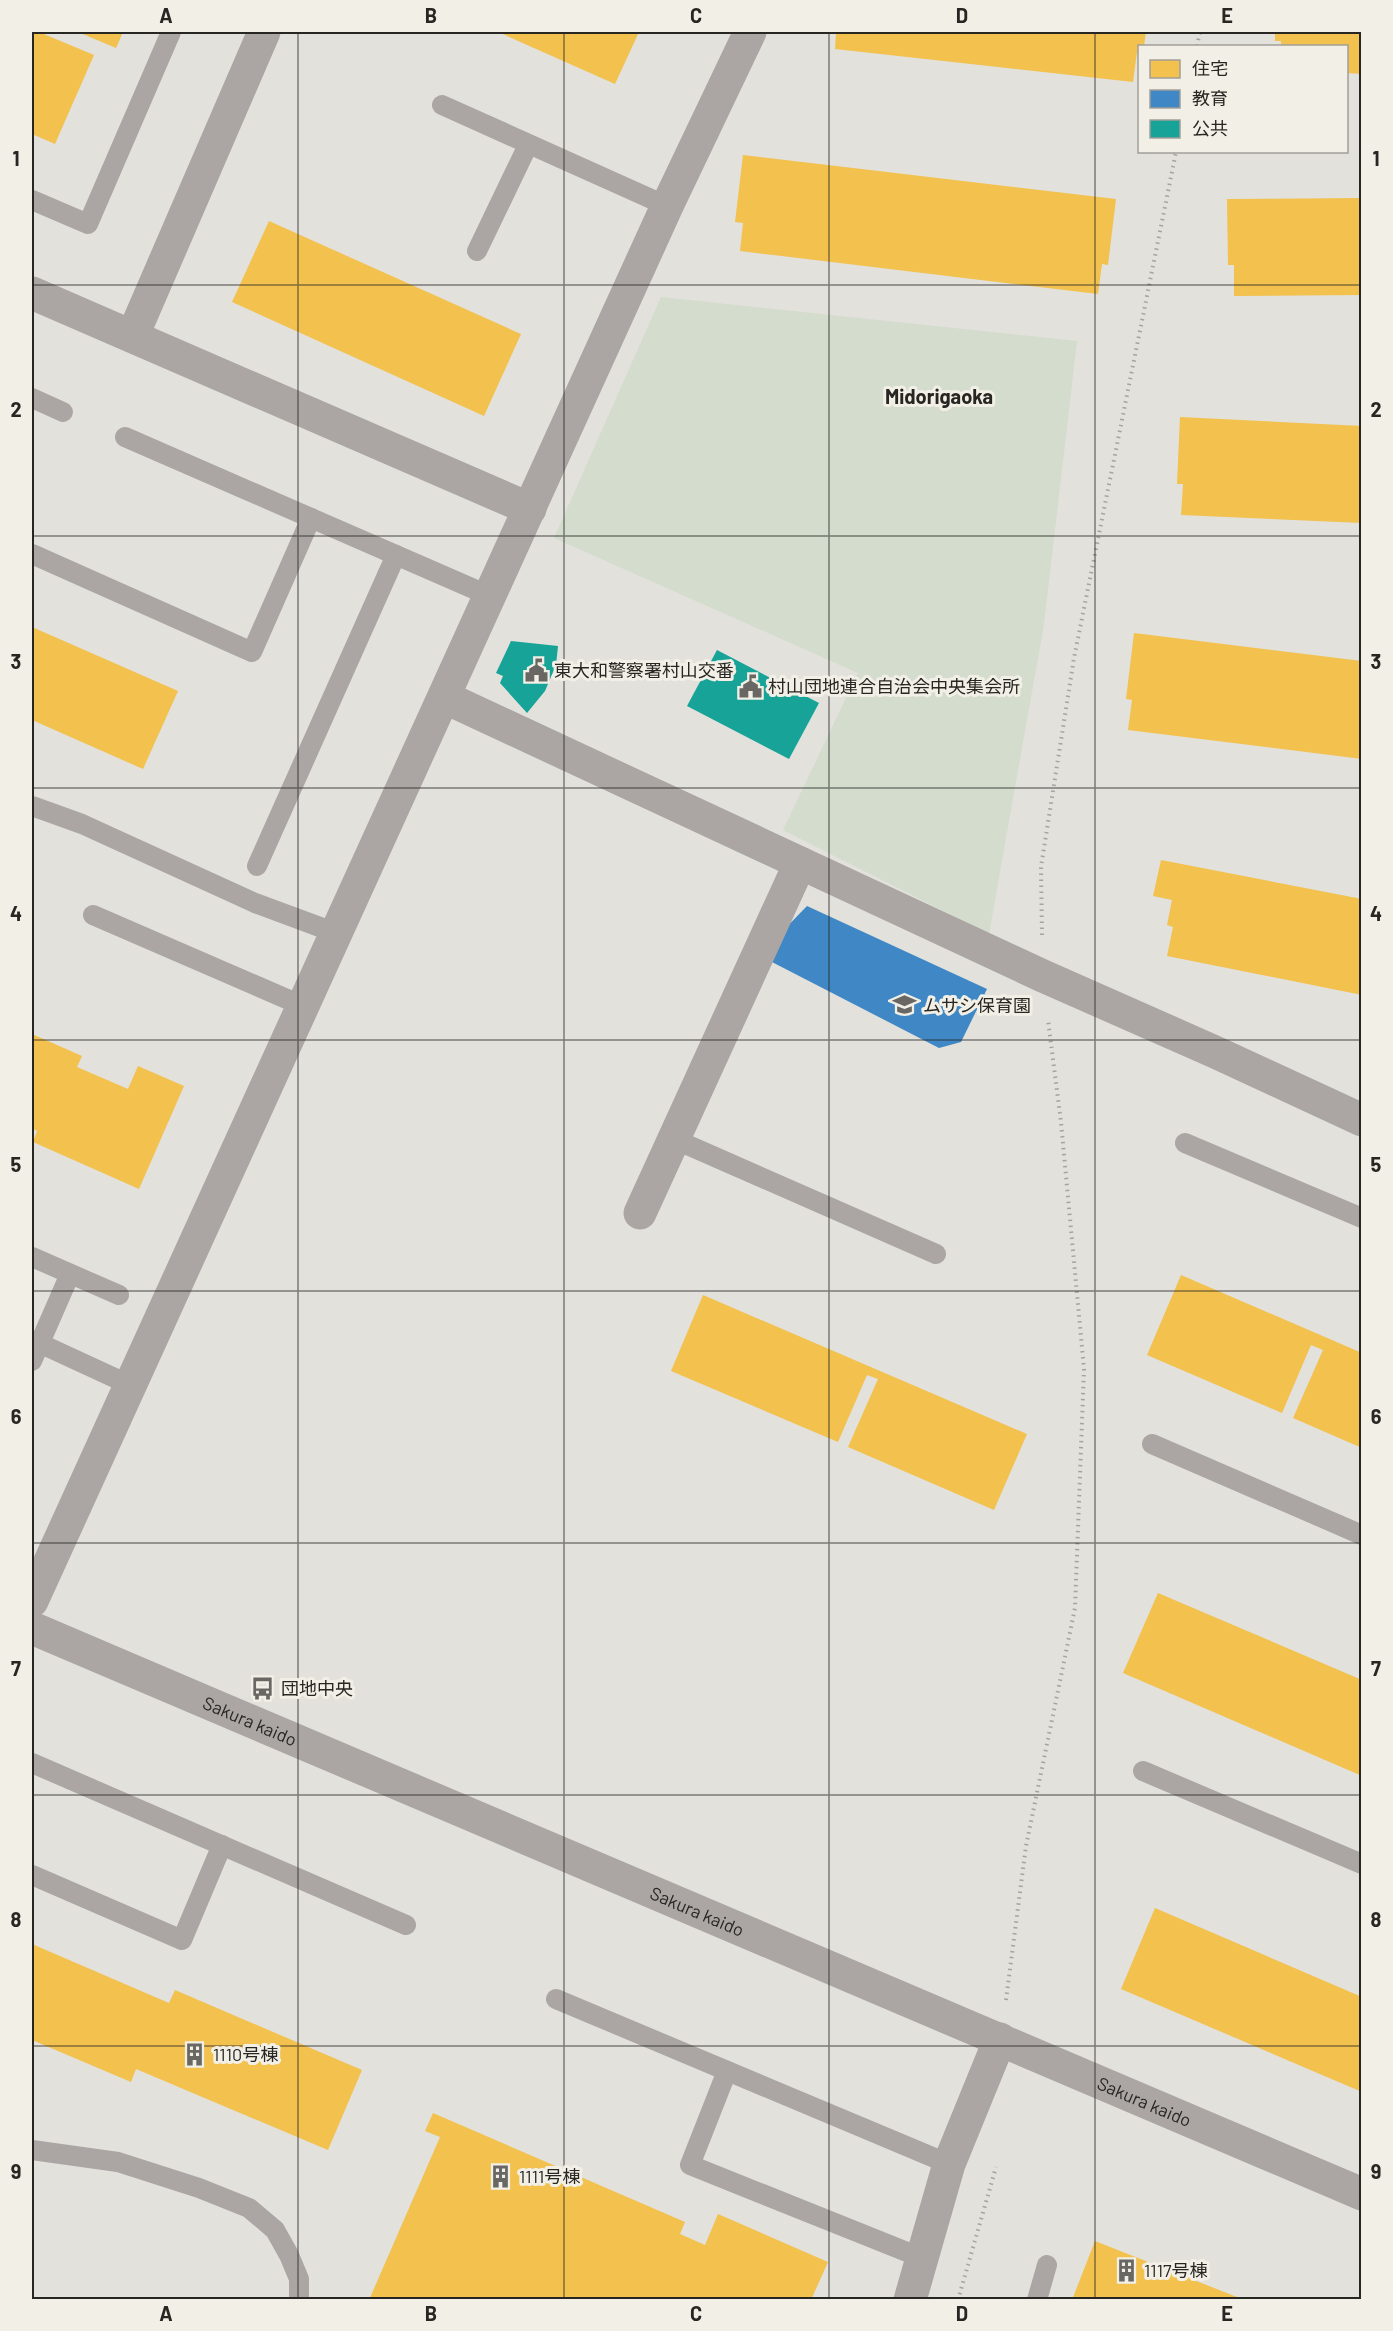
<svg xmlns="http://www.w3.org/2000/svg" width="1393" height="2331" viewBox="0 0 1393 2331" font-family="Barlow,'Noto Sans JP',sans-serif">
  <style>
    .green { fill: #d3dccd }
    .homes { fill: #f2c14e }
    .schools { fill: #3f88c5 }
    .public { fill: #17a398 }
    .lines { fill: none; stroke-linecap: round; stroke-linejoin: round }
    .path { stroke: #a6a3a0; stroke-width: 4; stroke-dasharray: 1.5 4.5; stroke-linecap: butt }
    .service { stroke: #aba6a4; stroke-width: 20 }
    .minor { stroke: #aba6a4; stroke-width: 33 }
    .tertiary { stroke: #aba6a4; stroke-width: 33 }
    .grid { fill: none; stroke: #272622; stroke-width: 1.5; stroke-opacity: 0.55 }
    .labels { text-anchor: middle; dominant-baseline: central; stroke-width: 6; stroke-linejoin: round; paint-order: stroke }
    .poi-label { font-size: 18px; fill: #272622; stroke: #f2f0e6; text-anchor: start }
    .street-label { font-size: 18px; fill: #272622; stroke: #f2f0e6 }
    .neighbourhood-label { font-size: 20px; font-weight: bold; fill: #272622; stroke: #f2f0e6 }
    .neatline { fill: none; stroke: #272622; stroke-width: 2 }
    .grid-label { font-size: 20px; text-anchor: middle; font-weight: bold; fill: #272622 }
  </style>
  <rect width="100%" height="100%" fill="#e2e1dc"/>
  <!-- green -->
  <path class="green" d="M 661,297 L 1077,341 L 1044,624 L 989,934 L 783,830 L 858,673 L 554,538 Z"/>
  <!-- homes -->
  <g class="homes">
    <path d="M 32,32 L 39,32 L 94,55 L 55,144 L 32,134 Z"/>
    <path d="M 78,32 L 123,32 L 116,48 Z"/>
    <path d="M 498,32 L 639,32 L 615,84 Z"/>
    <path d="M 836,32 L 1146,32 L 1144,46 L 1140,46 L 1140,53 L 1137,52 L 1133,82 L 835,49 Z"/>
    <path d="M 1275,32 L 1362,32 L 1362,74 L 1346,73 L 1346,46 L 1281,46 L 1281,41 L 1275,41 Z"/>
    <path d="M 743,155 L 1116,199 L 1108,265 L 1102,264 L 1098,294 L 740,251 L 743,223 L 735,222 Z"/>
    <path d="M 1362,198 L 1362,295 L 1234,296 L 1234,265 L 1228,265 L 1227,199 Z"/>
    <path d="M 269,221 L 521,334 L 484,416 L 232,302 Z"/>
    <path d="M 1180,417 L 1362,426 L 1362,523 L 1181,515 L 1183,484 L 1177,484 Z"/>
    <path d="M 32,627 L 178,691 L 143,769 L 32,720 Z"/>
    <path d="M 1134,633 L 1362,661 L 1362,759 L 1128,730 L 1132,700 L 1126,699 Z"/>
    <path d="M 1161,860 L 1362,899 L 1362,995 L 1167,956 L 1173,927 L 1167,925 L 1172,900 L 1153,896 Z"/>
    <path d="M 32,1034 L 82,1056 L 77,1067 L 128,1089 L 138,1066 L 184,1086 L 139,1189 L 33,1142 L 37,1131 L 32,1128 Z"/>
    <path d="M 1181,1275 L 1362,1353 L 1362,1448 L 1293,1418 L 1323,1350 L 1311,1345 L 1282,1413 L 1147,1355 Z"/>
    <path d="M 703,1295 L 1027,1434 L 994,1510 L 848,1447 L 878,1379 L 867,1375 L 838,1442 L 671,1371 Z"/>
    <path d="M 1158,1593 L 1362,1680 L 1362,1776 L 1123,1673 Z"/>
    <path d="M 1155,1908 L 1362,1997 L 1362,2092 L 1121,1989 Z"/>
    <path d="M 32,1944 L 169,2003 L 175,1990 L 362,2070 L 328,2150 L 136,2069 L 131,2082 L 32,2040 Z"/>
    <path d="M 433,2113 L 685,2222 L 680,2234 L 705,2245 L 718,2214 L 828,2262 L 811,2300 L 369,2300 L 440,2137 L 425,2131 Z"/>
    <path d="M 1095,2241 L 1242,2299 L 1242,2300 L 1072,2300 Z"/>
  </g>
  <!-- schools -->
  <path class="schools" d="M 807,906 L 987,989 L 961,1042 L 939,1048 L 770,961 L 774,940 Z"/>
  <!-- public -->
  <g class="public">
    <path d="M 511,641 L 558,646 L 556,665 L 545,691 L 527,713 L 500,683 L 503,676 L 496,673 Z"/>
    <path d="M 717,650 L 819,703 L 789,759 L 687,706 Z"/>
  </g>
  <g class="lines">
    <!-- path -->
    <g class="path">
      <path d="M 1197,46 L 1200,32"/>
      <path d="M 1042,935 L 1041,867 L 1074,658 L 1176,152"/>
      <path d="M 1006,2000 L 1026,1846 L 1075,1608 L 1084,1369 L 1061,1122 L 1048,1020"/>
      <path d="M 958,2300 L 996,2167"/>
    </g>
    <!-- service -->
    <g class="service">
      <path d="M 442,105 L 667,206"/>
      <path d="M 32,200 L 88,224 L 171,32"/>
      <path d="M 477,251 L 528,145"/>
      <path d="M 32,398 L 63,412"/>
      <path d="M 125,437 L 490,596"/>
      <path d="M 32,554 L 252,652 L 311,518"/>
      <path d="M 32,806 L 82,824 L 255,903 L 336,933"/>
      <path d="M 257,866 L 396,555"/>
      <path d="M 93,915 L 303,1006"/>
      <path d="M 674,1139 L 936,1254"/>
      <path d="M 1185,1143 L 1362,1218"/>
      <path d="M 32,1257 L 119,1295"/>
      <path d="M 39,1343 L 130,1385"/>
      <path d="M 32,1361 L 70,1274"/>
      <path d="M 1152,1444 L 1362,1535"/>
      <path d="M 32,1763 L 406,1925"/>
      <path d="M 1143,1771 L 1362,1864"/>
      <path d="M 32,1875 L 182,1940 L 222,1845"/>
      <path d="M 556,1999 L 949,2164"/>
      <path d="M 727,2071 L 690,2165 L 922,2258"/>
      <path d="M 32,2150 L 118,2162 L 199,2188 L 249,2208 L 275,2230 L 289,2255 L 299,2279 L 299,2300"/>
      <path d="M 1037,2300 L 1047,2265"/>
    </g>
    <!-- minor -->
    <g class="minor">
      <path d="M 32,293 L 530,509"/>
      <path d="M 133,335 L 264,32"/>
      <path d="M 444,697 L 1043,976 L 1215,1052 L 1362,1120"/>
      <path d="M 640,1213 L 800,863"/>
      <path d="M 32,1601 L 667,206 L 750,32"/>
    </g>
    <!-- tertiary -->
    <g class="tertiary">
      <path id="s1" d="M 32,1628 L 1362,2194"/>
      <path d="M 910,2300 L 949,2164 L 1000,2039"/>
    </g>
  </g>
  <!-- grid -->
  <path class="grid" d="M 298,32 L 298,2300M 564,32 L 564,2300M 829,32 L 829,2300M 1095,32 L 1095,2300M 32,285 L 1362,285M 32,536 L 1362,536M 32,788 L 1362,788M 32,1040 L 1362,1040M 32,1291 L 1362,1291M 32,1543 L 1362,1543M 32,1795 L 1362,1795M 32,2046 L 1362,2046"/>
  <!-- icons -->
  <defs>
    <symbol id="civic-bare" viewBox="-9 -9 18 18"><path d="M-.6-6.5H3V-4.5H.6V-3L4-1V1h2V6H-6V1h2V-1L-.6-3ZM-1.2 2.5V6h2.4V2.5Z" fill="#686763" stroke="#f2f0e6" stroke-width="2.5" paint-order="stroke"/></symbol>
    <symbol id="school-bare" viewBox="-9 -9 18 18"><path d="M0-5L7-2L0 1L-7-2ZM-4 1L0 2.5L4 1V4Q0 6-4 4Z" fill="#686763" stroke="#f2f0e6" stroke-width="2.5" paint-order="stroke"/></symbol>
    <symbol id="bus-bare" viewBox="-9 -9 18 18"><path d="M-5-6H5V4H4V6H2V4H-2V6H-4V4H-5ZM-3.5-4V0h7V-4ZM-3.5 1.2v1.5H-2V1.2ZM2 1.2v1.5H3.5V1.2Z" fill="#686763" stroke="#f2f0e6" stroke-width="2.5" paint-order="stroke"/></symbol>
    <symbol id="building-bare" viewBox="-9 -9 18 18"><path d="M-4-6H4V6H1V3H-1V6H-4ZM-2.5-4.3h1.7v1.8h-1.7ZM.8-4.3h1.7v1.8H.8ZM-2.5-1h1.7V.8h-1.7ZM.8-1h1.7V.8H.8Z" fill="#686763" stroke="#f2f0e6" stroke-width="2.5" paint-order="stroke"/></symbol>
  </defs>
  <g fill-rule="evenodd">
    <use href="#civic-bare" x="520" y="654" width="33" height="33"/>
    <use href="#civic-bare" x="734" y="670" width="33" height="33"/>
    <use href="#school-bare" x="888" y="988" width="33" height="33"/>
    <use href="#bus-bare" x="246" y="1672" width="33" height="33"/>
    <use href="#building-bare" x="178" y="2038" width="33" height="33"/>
    <use href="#building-bare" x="484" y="2160" width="33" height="33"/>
    <use href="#building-bare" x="1110" y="2254" width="33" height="33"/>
  </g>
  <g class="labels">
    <!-- poi labels -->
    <g class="poi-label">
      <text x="554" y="670">東大和警察署村山交番</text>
      <text x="768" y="686">村山団地連合自治会中央集会所</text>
      <text x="923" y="1005">ムサシ保育園</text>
      <text x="281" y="1688">団地中央</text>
      <text x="213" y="2054">1110号棟</text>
      <text x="519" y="2176">1111号棟</text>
      <text x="1144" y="2270">1117号棟</text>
    </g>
    <!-- street labels -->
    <g class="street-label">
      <text stroke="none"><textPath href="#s1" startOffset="237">Sakura kaido</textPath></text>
      <text stroke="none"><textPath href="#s1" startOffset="723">Sakura kaido</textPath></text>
      <text stroke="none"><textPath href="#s1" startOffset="1209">Sakura kaido</textPath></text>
    </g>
    <!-- neighbourhood labels -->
    <g class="neighbourhood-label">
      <text x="939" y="396">Midorigaoka</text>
    </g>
  </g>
  <!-- border -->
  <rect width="1393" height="2331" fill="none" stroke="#f2f0e6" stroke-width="66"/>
  <!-- legend -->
  <rect x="1138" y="45" width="210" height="108" fill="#f2f0e6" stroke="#a19f98" stroke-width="1.5"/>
  <rect x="1150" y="60" width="30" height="18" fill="#f2c14e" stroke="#a19f98" stroke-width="1.5"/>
  <text x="1192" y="75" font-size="18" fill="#272622">住宅</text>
  <rect x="1150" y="90" width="30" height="18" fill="#3f88c5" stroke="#a19f98" stroke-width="1.5"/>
  <text x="1192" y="105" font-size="18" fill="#272622">教育</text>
  <rect x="1150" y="120" width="30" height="18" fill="#17a398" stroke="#a19f98" stroke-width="1.5"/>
  <text x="1192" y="135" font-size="18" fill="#272622">公共</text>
  <rect x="33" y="33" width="1327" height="2265" class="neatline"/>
  <g class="grid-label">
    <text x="166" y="23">A</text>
    <text x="431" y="23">B</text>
    <text x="696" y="23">C</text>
    <text x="962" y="23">D</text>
    <text x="1227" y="23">E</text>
    <text x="16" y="166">1</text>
    <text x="1376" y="166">1</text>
    <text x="16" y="417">2</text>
    <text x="1376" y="417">2</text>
    <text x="16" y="669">3</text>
    <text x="1376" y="669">3</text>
    <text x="16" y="921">4</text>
    <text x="1376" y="921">4</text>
    <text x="16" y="1172">5</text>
    <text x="1376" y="1172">5</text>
    <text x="16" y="1424">6</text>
    <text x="1376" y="1424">6</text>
    <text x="16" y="1676">7</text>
    <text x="1376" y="1676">7</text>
    <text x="16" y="1927">8</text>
    <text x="1376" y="1927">8</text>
    <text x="16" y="2179">9</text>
    <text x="1376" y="2179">9</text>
    <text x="166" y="2321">A</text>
    <text x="431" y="2321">B</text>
    <text x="696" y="2321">C</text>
    <text x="962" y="2321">D</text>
    <text x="1227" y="2321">E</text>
  </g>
</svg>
